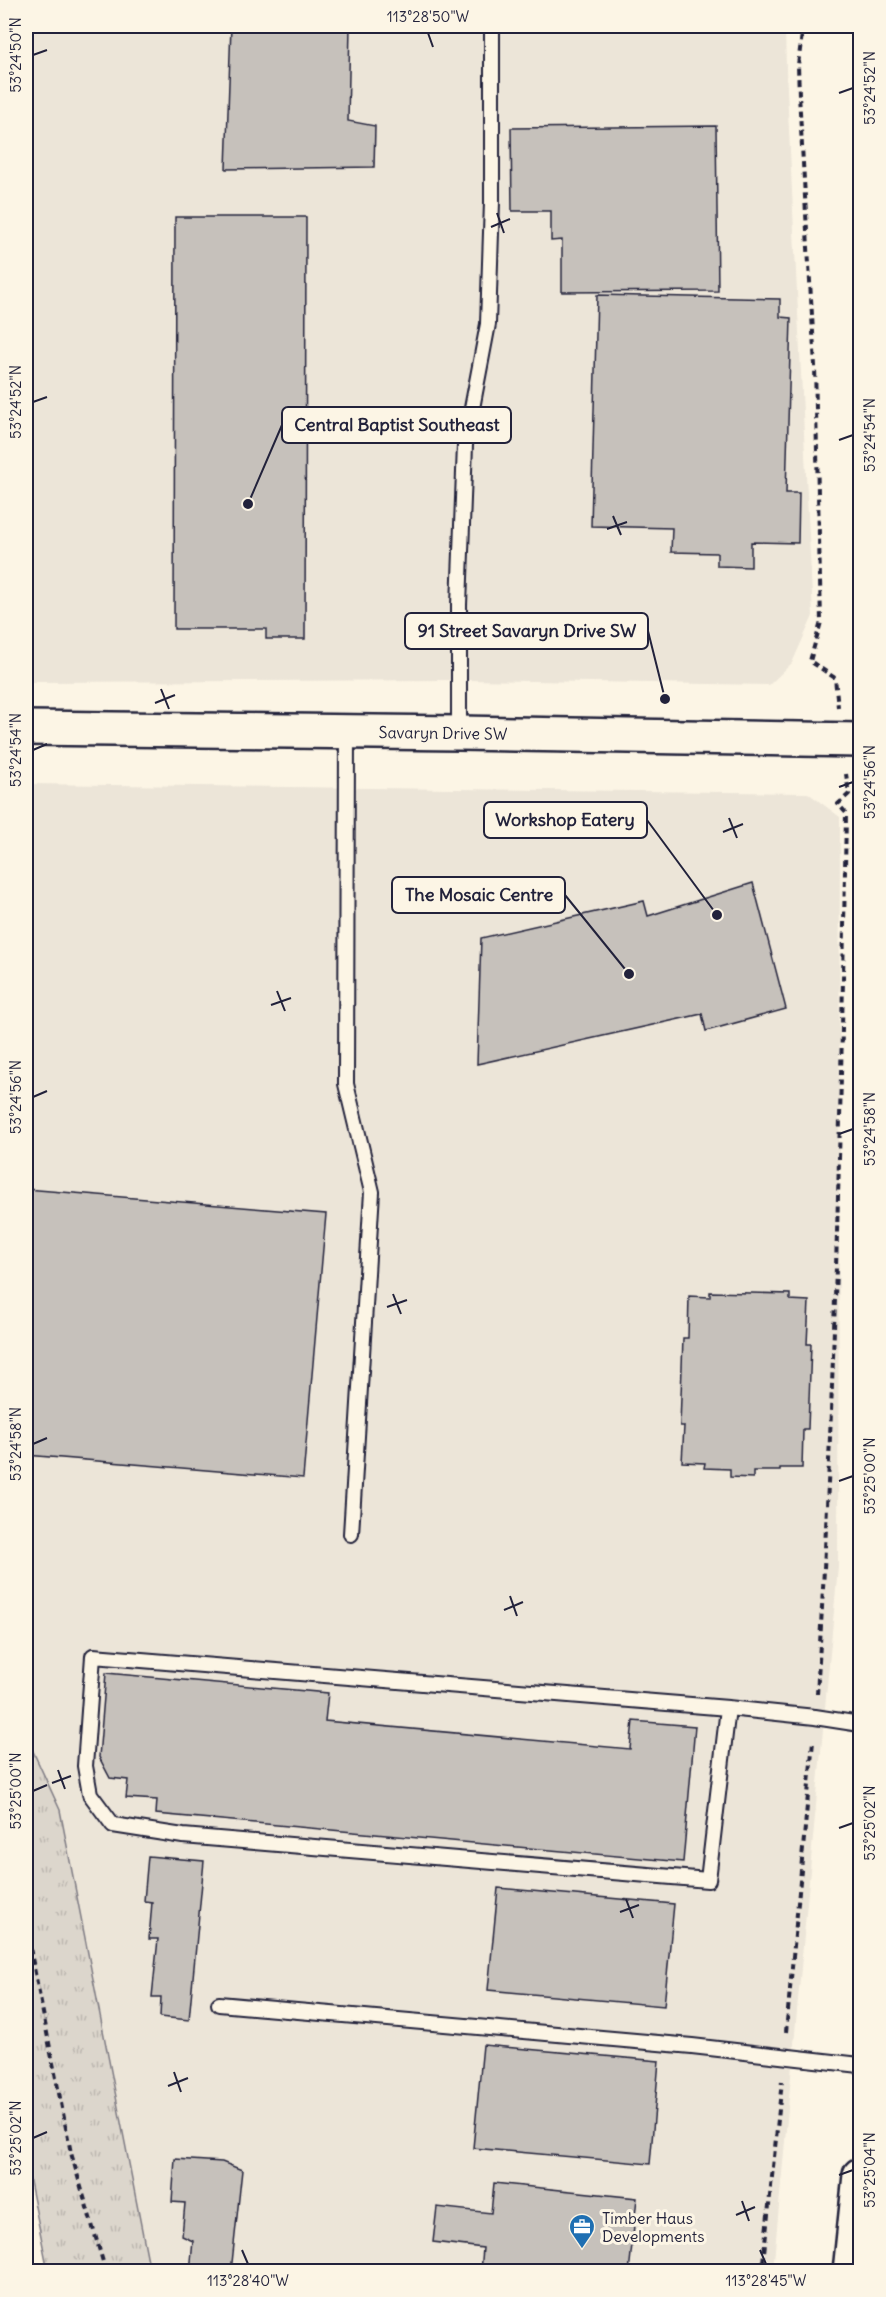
<svg xmlns="http://www.w3.org/2000/svg" width="886" height="2297" viewBox="0 0 886 2297" font-family="Delius,sans-serif">
  <style>
    .built { fill: #ece5d8 }
    .park { fill: url(#park-tufts); stroke: #7f7c84; stroke-width: 1.5 }
    .building { fill: #c6c1bb; stroke: #22223b; stroke-width: 1.5 }
    .lines { fill: none; stroke-linecap: round; stroke-linejoin: round }
    .service-casing { stroke: #22223b; stroke-width: 18 }
    .tertiary-casing { stroke: #22223b; stroke-width: 38 }
    .secondary-casing { stroke: #22223b; stroke-width: 38 }
    .path { stroke: #22223b; stroke-width: 4; stroke-dasharray: 6 4.5; stroke-linecap: butt }
    .service { stroke: #fcf5e5; stroke-width: 14 }
    .tertiary { stroke: #fcf5e5; stroke-width: 33 }
    .secondary { stroke: #fcf5e5; stroke-width: 33 }
    .ticks { fill: none; stroke: #22223b; stroke-width: 2 }
    .labels { text-anchor: middle; dominant-baseline: central; stroke-width: 6; stroke-linejoin: round; paint-order: stroke }
    .street-label { font-size: 16px; fill: #22223b; stroke: #fcf5e5 }
    .poi-label { font-size: 16px; fill: #22223b; stroke: #fcf5e5; text-anchor: start }
    .leader { fill: none; stroke: #22223b; stroke-width: 2 }
    .callout-dot { fill: #22223b; stroke: #fcf5e5; stroke-width: 2 }
    .callout { fill: #fcf5e5; stroke: #22223b; stroke-width: 2 }
    .callout-label { font-size: 18px; text-anchor: middle; font-weight: bold; fill: #22223b }
    .neatline { fill: none; stroke: #22223b; stroke-width: 2 }
    .ticks-label { font-size: 15px; text-anchor: middle; fill: #22223b }
  </style>
  <defs>
    <pattern id="park-tufts" width="24" height="20" patternUnits="userSpaceOnUse" patternTransform="scale(1.5)"><rect width="24" height="20" fill="#dcd6cc"/><path d="M3 7l-1-3M5 7V3M7 7l1-3M15 17l-1-3M17 17v-4M19 17l1-3" fill="none" stroke="#bcb7b0"/></pattern>
  </defs>
  <rect width="100%" height="100%" fill="#fcf5e5"/>
  <filter id="ink" filterUnits="userSpaceOnUse"><feTurbulence type="fractalNoise" baseFrequency=".0167" numOctaves="2"/><feDisplacementMap in="SourceGraphic" scale="12" xChannelSelector="R" yChannelSelector="G"/><feConvolveMatrix kernelMatrix="1 2 1 2 8 2 1 2 1" color-interpolation-filters="sRGB"/></filter>
  <g filter="url(#ink)">
    <!-- built -->
    <g class="built">
      <path d="M 26,26 L 785,26 L 786,69 L 813,616 L 792,663 L 769,685 L 464,680 L 26,682 Z"/>
      <path d="M 26,784 L 808,793 L 840,817 L 838,1567 L 773,2271 L 150,2271 L 60,1810 L 26,1736 Z"/>
    </g>
    <!-- park -->
    <path class="park" d="M 26,1736 L 60,1810 L 150,2271 L 48,2271 L 26,2162 Z"/>
    <!-- building -->
    <g class="building">
      <path d="M 231,26 L 350,26 L 348,121 L 375,126 L 374,167 L 226,169 Z"/>
      <path d="M 716,126 L 718,291 L 562,292 L 562,240 L 551,241 L 551,211 L 512,211 L 511,128 Z"/>
      <path d="M 175,217 L 306,217 L 305,639 L 266,639 L 266,629 L 174,629 Z"/>
      <path d="M 597,295 L 780,299 L 780,317 L 791,318 L 786,493 L 799,493 L 798,543 L 751,542 L 751,567 L 717,566 L 717,553 L 671,552 L 672,528 L 591,526 Z"/>
      <path d="M 753,883 L 786,1009 L 706,1031 L 702,1014 L 477,1064 L 481,938 L 644,901 L 648,916 Z"/>
      <path d="M 26,1189 L 326,1214 L 303,1478 L 26,1455 Z"/>
      <path d="M 710,1292 L 790,1294 L 790,1300 L 809,1301 L 807,1344 L 811,1344 L 808,1429 L 803,1429 L 802,1468 L 780,1468 L 780,1471 L 753,1471 L 753,1478 L 730,1477 L 730,1469 L 704,1468 L 705,1463 L 682,1462 L 684,1426 L 680,1426 L 683,1338 L 688,1338 L 689,1296 L 710,1297 Z"/>
      <path d="M 106,1673 L 328,1693 L 325,1721 L 630,1749 L 633,1721 L 695,1726 L 683,1862 L 156,1814 L 157,1800 L 126,1798 L 128,1780 L 110,1778 L 99,1757 Z"/>
      <path d="M 148,1856 L 204,1861 L 189,2020 L 160,2017 L 161,1997 L 152,1997 L 158,1939 L 149,1939 L 152,1902 L 144,1901 Z"/>
      <path d="M 498,1888 L 674,1904 L 664,2006 L 488,1990 Z"/>
      <path d="M 483,2045 L 659,2061 L 650,2164 L 473,2148 Z"/>
      <path d="M 175,2159 L 222,2162 L 242,2170 L 231,2272 L 214,2266 L 214,2272 L 190,2272 L 193,2241 L 182,2236 L 185,2203 L 172,2202 Z"/>
      <path d="M 494,2183 L 637,2198 L 629,2272 L 481,2272 L 483,2248 L 433,2242 L 437,2207 L 491,2213 Z"/>
    </g>
    <g class="lines">
      <defs>
        <g id="service">
          <path d="M 347,732 L 346,1084 L 372,1192 L 351,1534"/>
          <path d="M 459,733 L 459,605 L 465,445 L 488,324 L 492,202 L 492,26"/>
          <path d="M 728,1708 L 708,1880 L 183,1836 L 113,1825 L 90,1794 L 85,1766 L 93,1656 L 728,1708 L 815,1717 L 860,1724"/>
          <path d="M 219,2004 L 692,2046 L 860,2065"/>
        </g>
        <g id="tertiary">
          <path id="s1" d="M 26,728 L 459,733 L 860,740"/>
        </g>
        <path id="secondary" d="M 850,2272 L 860,2175"/>
      </defs>
      <!-- service casing -->
      <use href="#service" class="service-casing"/>
      <!-- tertiary casing -->
      <use href="#tertiary" class="tertiary-casing"/>
      <!-- secondary casing -->
      <use href="#secondary" class="secondary-casing"/>
      <!-- path -->
      <g class="path">
        <path d="M 803,26 L 798,65 L 799,95 L 815,366 L 821,622 L 810,661 L 835,678 L 838,707"/>
        <path d="M 817,1694 C 835,1401 841,1107 846,813 L 838,804 L 849,794 L 846,774"/>
        <path d="M 26,1928 L 71,2153 L 106,2272"/>
        <path d="M 786,2032 L 813,1741"/>
        <path d="M 762,2272 L 782,2081"/>
      </g>
      <!-- service -->
      <use href="#service" class="service"/>
      <!-- tertiary -->
      <use href="#tertiary" class="tertiary"/>
      <!-- secondary -->
      <use href="#secondary" class="secondary"/>
    </g>
  </g>
  <!-- ticks -->
  <path class="ticks" d="M 428,33 L 433,47M 33,55 L 47,50M 839,93 L 853,88M 497,213 L 504,233M 491,227 L 510,219M 33,402 L 47,397M 839,440 L 853,435M 613,516 L 621,535M 607,529 L 627,522M 161,689 L 169,709M 155,703 L 175,695M 33,750 L 47,744M 839,787 L 853,782M 729,818 L 737,838M 723,832 L 743,824M 277,991 L 285,1011M 271,1005 L 291,998M 33,1097 L 47,1091M 839,1134 L 853,1129M 393,1294 L 401,1314M 387,1307 L 407,1300M 33,1444 L 47,1438M 839,1481 L 853,1476M 510,1596 L 517,1616M 504,1610 L 523,1602M 58,1770 L 65,1789M 52,1783 L 71,1776M 33,1791 L 47,1785M 839,1828 L 853,1823M 626,1899 L 633,1918M 620,1912 L 639,1905M 174,2072 L 181,2092M 168,2086 L 188,2078M 33,2138 L 47,2132M 839,2175 L 853,2170M 742,2201 L 749,2221M 736,2215 L 755,2207M 242,2250 L 248,2264M 760,2250 L 766,2264"/>
  <!-- icons -->
  <defs>
    <symbol id="office-pin" viewBox="-11 -11 22 30"><path d="M0 17L-7.5 6A9.5 9.5 0 1 1 7.5 6Z" fill="#1f6fb2" stroke="#fcf5e5"/><path d="M-6-3h4V-5.5h4V-3h4V5H-6ZM-1-4.5V-3h2v-1.5ZM-6 0V1H6V0Z" fill="#fff"/></symbol>
  </defs>
  <g fill-rule="evenodd">
    <use href="#office-pin" x="567" y="2212" width="30" height="40"/>
  </g>
  <g class="labels">
    <!-- street labels -->
    <g class="street-label">
      <text stroke="none"><textPath href="#s1" startOffset="417">Savaryn Drive SW</textPath></text>
    </g>
    <!-- poi labels -->
    <g class="poi-label">
      <text x="602" y="2218">Timber Haus<tspan x="602" dy="18">Developments</tspan></text>
    </g>
  </g>
  <!-- callouts -->
  <path class="leader" d="M248 504L282 425M665 699L648 631M717 915L647 820M629 974L565 895"/>
  <g class="callout-dot">
    <circle cx="248" cy="504" r="6"/>
    <circle cx="665" cy="699" r="6"/>
    <circle cx="717" cy="915" r="6"/>
    <circle cx="629" cy="974" r="6"/>
  </g>
  <g class="callout">
    <rect x="282" y="407" width="229" height="36" rx="6"/>
    <rect x="405" y="613" width="243" height="36" rx="6"/>
    <rect x="484" y="802" width="163" height="36" rx="6"/>
    <rect x="392" y="877" width="173" height="36" rx="6"/>
  </g>
  <g class="callout-label">
    <text x="397" y="431">Central Baptist Southeast</text>
    <text x="527" y="637">91 Street Savaryn Drive SW</text>
    <text x="565" y="826">Workshop Eatery</text>
    <text x="479" y="901">The Mosaic Centre</text>
  </g>
  <!-- margin -->
  <rect width="886" height="2297" fill="none" stroke="#fcf5e5" stroke-width="66"/>
  <rect x="33" y="33" width="820" height="2231" class="neatline"/>
  <g class="ticks-label">
    <text x="428" y="22">113°28'50"W</text>
    <text transform="translate(16 55) rotate(-90)" y="5">53°24'50"N</text>
    <text transform="translate(870 88) rotate(-90)" y="5">53°24'52"N</text>
    <text transform="translate(16 402) rotate(-90)" y="5">53°24'52"N</text>
    <text transform="translate(870 435) rotate(-90)" y="5">53°24'54"N</text>
    <text transform="translate(16 750) rotate(-90)" y="5">53°24'54"N</text>
    <text transform="translate(870 782) rotate(-90)" y="5">53°24'56"N</text>
    <text transform="translate(16 1097) rotate(-90)" y="5">53°24'56"N</text>
    <text transform="translate(870 1129) rotate(-90)" y="5">53°24'58"N</text>
    <text transform="translate(16 1444) rotate(-90)" y="5">53°24'58"N</text>
    <text transform="translate(870 1476) rotate(-90)" y="5">53°25'00"N</text>
    <text transform="translate(16 1791) rotate(-90)" y="5">53°25'00"N</text>
    <text transform="translate(870 1823) rotate(-90)" y="5">53°25'02"N</text>
    <text transform="translate(16 2138) rotate(-90)" y="5">53°25'02"N</text>
    <text transform="translate(870 2170) rotate(-90)" y="5">53°25'04"N</text>
    <text x="248" y="2286">113°28'40"W</text>
    <text x="766" y="2286">113°28'45"W</text>
  </g>
</svg>
